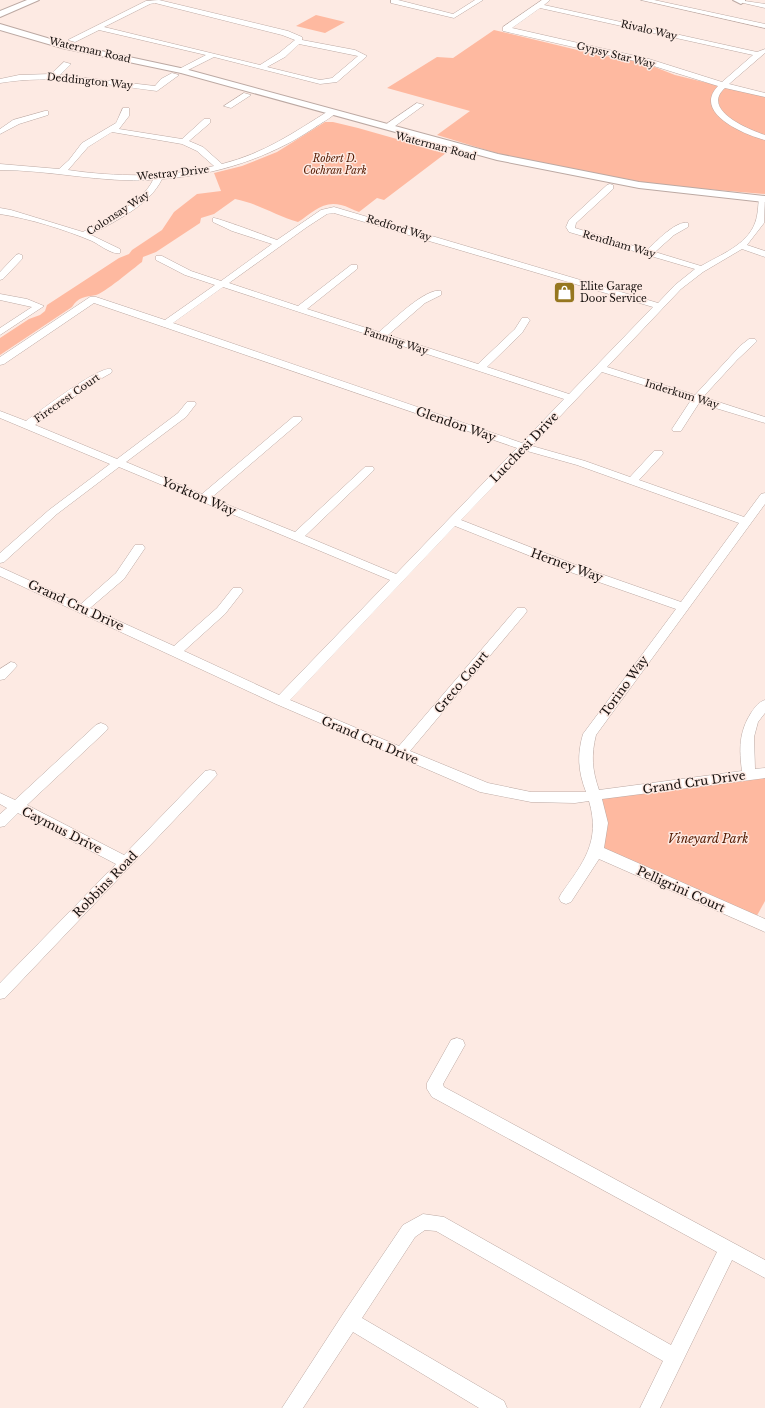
<svg xmlns="http://www.w3.org/2000/svg" width="765" height="1408" viewBox="0 0 765 1408" font-family="'Libre Baskerville',serif">
  <style>
    .green { fill: #feb9a0 }
    .lines { fill: none; stroke-linecap: round; stroke-linejoin: round }
    .minor-casing { stroke: #bca9a3; stroke-width: 1 }
    .tertiary-casing { stroke: #bca9a3; stroke-width: 2 }
    .minor { fill: #fff; fill-rule: evenodd }
    .tertiary { fill: #fff; fill-rule: evenodd }
    .labels { text-anchor: middle; dominant-baseline: central; stroke-width: 3; stroke-linejoin: round; paint-order: stroke }
    .far-street-label { font-size: 10px; fill: #16100e; stroke: #fdeae3 }
    .far-park-label { font-size: 10px; font-style: italic; fill: #541a01; stroke: #fdeae3 }
    .far-poi-label { font-size: 10px; fill: #16100e; stroke: #fdeae3; text-anchor: start }
    .street-label { font-size: 12px; fill: #16100e; stroke: #fdeae3 }
    .park-label { font-size: 12px; font-style: italic; fill: #541a01; stroke: #fdeae3 }
  </style>
  <rect width="100%" height="100%" fill="#fdeae3"/>
  <!-- green -->
  <g class="green">
    <path d="M 316,15 L 345,22 L 325,33 L 296,26 Z"/>
    <path d="M 494,30 L 594,54 L 642,62 L 675,75 L 765,97 L 765,194 L 634,183 L 516,159 L 437,135 L 470,111 L 387,88 L 437,57 L 453,58 Z"/>
    <path d="M 325,122 L 333,122 L 358,128 L 446,153 L 384,200 L 377,198 L 359,212 C 353,210 347,206 341,205 C 323,200 312,213 298,222 C 276,216 257,203 235,199 L 214,214 L 201,218 L 200,223 L 156,252 L 143,257 L 142,262 C 134,268 103,294 96,295 C 85,297 78,297 72,307 L 0,355 L 0,338 L 29,319 L 40,315 L 45,311 L 47,305 L 119,258 L 129,254 L 132,250 L 162,230 L 174,212 L 197,194 L 221,191 L 214,173 L 242,166 L 277,152 Z"/>
    <path d="M 765,773 L 765,901 L 754,921 L 596,851 L 594,796 Z"/>
  </g>
  <g class="lines">
    <defs>
      <g id="minor">
        <path d="M 159,0 L 288,31 L 302,37 L 302,40 L 355,50 L 367,56 L 337,82 L 320,84 L 214,57 L 182,73 L 178,71 L 179,69 L 206,55 L 99,30 L 75,42 L 68,40 L 146,1 ZM 155,3 L 282,35 L 295,40 L 279,53 L 260,65 L 104,27 L 150,4 ZM 299,44 L 358,56 L 332,78 L 320,80 L 267,67 L 285,57 Z"/>
        <path d="M 391,0 L 398,0 L 453,14 L 475,0 L 483,0 L 454,18 L 391,3 Z"/>
        <path d="M 542,0 L 550,0 L 544,5 L 757,52 L 765,49 L 765,53 L 729,84 L 765,93 L 765,97 L 725,88 C 700,110 750,130 765,135 L 765,140 C 745,135 692,113 718,86 L 644,63 L 503,31 L 503,27 ZM 540,8 L 753,55 L 722,82 L 649,59 L 512,28 Z"/>
        <path d="M 641,0 L 654,0 L 765,24 L 765,28 Z"/>
        <path d="M 738,0 L 765,4 L 765,8 L 739,2 Z"/>
        <path d="M 64,62 L 71,64 L 60,75 L 155,86 L 161,79 L 172,73 L 179,75 L 157,91 C 104,84 53,74 0,83 L 0,79 L 19,75 L 51,74 Z"/>
        <path d="M 244,93 L 251,95 L 231,108 L 224,106 Z"/>
        <path d="M 417,103 L 424,105 L 391,129 L 385,129 L 385,125 Z"/>
        <path d="M 123,108 L 129,108 L 129,116 L 119,129 L 182,139 L 204,119 L 210,119 L 210,123 L 189,141 L 203,147 L 222,164 C 265,153 293,133 330,110 L 337,112 C 331,118 321,123 314,128 C 269,158 216,175 162,179 C 149,206 116,220 91,235 L 120,249 L 120,253 C 112,255 100,245 92,241 C 63,229 31,219 0,214 L 0,208 L 11,210 L 83,232 C 106,218 141,205 153,180 C 101,183 51,170 0,170 L 0,164 L 59,169 L 69,160 L 82,143 L 116,123 ZM 112,132 L 182,144 L 197,151 L 214,166 C 166,178 116,177 68,170 L 88,147 Z"/>
        <path d="M 45,111 L 48,111 L 48,115 L 19,124 L 0,134 L 0,129 L 13,120 Z"/>
        <path d="M 610,184 L 613,185 L 613,189 L 576,223 L 575,228 L 647,250 C 656,242 676,220 688,223 L 688,227 L 674,235 L 655,252 L 701,266 C 720,255 747,245 755,223 C 758,216 758,206 759,198 L 765,196 L 764,223 L 747,245 L 765,251 L 765,257 L 742,249 L 703,272 L 681,289 L 607,367 L 695,395 L 740,346 L 749,339 L 755,339 L 757,341 L 755,343 L 737,360 L 703,397 L 765,417 L 765,423 L 699,403 L 681,431 L 673,431 L 672,429 L 691,400 L 602,372 L 532,446 L 585,461 L 630,477 L 654,451 L 662,451 L 663,453 L 662,455 L 639,480 L 744,517 L 761,494 L 765,493 L 765,504 L 596,735 C 591,755 592,770 599,790 L 742,771 C 739,749 739,732 751,713 C 755,707 759,702 765,700 L 765,713 L 758,722 L 754,737 L 755,769 L 765,768 L 765,778 L 602,799 L 608,823 L 604,848 L 765,919 L 765,932 L 599,859 L 571,902 L 566,904 L 561,902 L 559,898 L 561,894 C 583,863 601,842 589,801 L 575,803 L 531,802 L 480,792 L 276,704 L 0,576 L 0,567 L 81,604 L 116,573 L 135,545 L 143,545 L 145,548 L 124,579 L 90,608 L 174,646 L 217,608 L 233,588 L 241,588 L 243,591 L 225,614 L 184,651 L 279,695 L 390,580 L 119,467 L 57,514 L 4,562 L 0,563 L 0,553 L 49,510 L 110,464 L 0,418 L 0,411 L 26,421 C 39,412 98,366 111,369 L 112,371 L 111,373 L 95,382 L 35,425 L 117,459 L 178,413 L 187,402 L 195,402 L 196,404 L 186,417 L 126,462 L 202,494 L 293,417 L 301,417 L 302,419 L 301,421 L 211,498 L 295,532 L 365,467 L 373,467 L 374,469 L 373,471 L 305,536 L 396,574 L 517,448 L 94,303 L 4,364 L 0,365 L 0,357 L 90,297 L 96,297 L 165,320 L 215,285 L 185,275 L 156,260 L 156,256 L 162,256 L 191,271 L 221,281 L 272,244 L 232,231 L 213,222 L 213,218 C 216,217 269,237 277,240 L 321,210 L 334,207 L 658,303 L 675,285 L 695,269 L 569,232 L 566,227 L 569,220 L 607,185 ZM 334,213 L 653,307 L 569,394 L 487,367 L 522,333 L 530,320 L 528,318 L 522,318 L 515,329 L 478,364 L 388,335 L 425,303 L 441,295 L 441,291 C 426,287 391,322 379,332 L 307,309 L 357,269 L 357,265 L 351,265 L 298,306 L 229,283 L 307,227 L 327,214 ZM 223,287 L 564,399 L 522,443 L 173,323 ZM 527,451 L 577,465 L 739,523 L 681,602 L 581,567 L 461,520 ZM 455,526 L 573,573 L 676,609 L 583,734 C 577,755 578,771 586,792 L 531,792 L 488,783 L 410,751 L 525,614 L 527,611 L 525,608 L 517,608 L 399,746 L 290,700 Z"/>
        <path d="M 19,254 L 22,255 L 22,259 L 3,279 L 0,280 L 0,272 L 16,255 Z"/>
        <path d="M 0,294 L 27,299 L 44,306 L 0,335 L 0,328 L 32,307 L 0,300 Z"/>
        <path d="M 11,662 L 15,663 L 17,666 L 5,679 L 0,680 L 0,669 Z"/>
        <path d="M 101,723 L 106,725 L 108,728 L 106,731 L 27,805 L 124,855 L 205,771 L 210,770 L 215,771 L 217,775 L 5,998 L 0,999 L 0,983 L 116,864 L 18,813 L 5,826 L 0,827 L 0,814 L 7,808 L 0,804 L 0,793 L 15,800 L 96,725 Z"/>
        <path d="M 457,1038 L 463,1040 L 465,1045 L 443,1084 L 444,1087 L 765,1260 L 765,1278 L 732,1260 L 660,1408 L 640,1408 L 663,1361 L 436,1231 L 425,1230 L 415,1237 L 362,1318 L 504,1401 L 507,1408 L 479,1408 L 353,1332 L 303,1408 L 282,1408 L 343,1314 L 403,1225 L 423,1214 L 444,1217 L 671,1345 L 717,1252 L 432,1097 L 427,1089 L 427,1083 L 451,1040 Z"/>
      </g>
      <g id="tertiary">
        <path d="M 27,0 L 39,0 L 0,17 L 0,11 Z"/>
        <path d="M 733,0 L 745,0 L 745,1 L 741,4 Z"/>
        <path d="M 0,24 L 64,43 L 185,69 L 498,154 L 639,182 L 765,196 L 765,202 L 639,188 L 497,160 L 181,73 L 62,48 L 0,30 Z"/>
      </g>
    </defs>
    <!-- minor casing -->
    <use href="#minor" class="minor-casing"/>
    <!-- tertiary casing -->
    <use href="#tertiary" class="tertiary-casing"/>
    <!-- minor -->
    <use href="#minor" class="minor"/>
    <!-- tertiary -->
    <use href="#tertiary" class="tertiary"/>
  </g>
  <!-- icons -->
  <defs>
    <symbol id="shop-square" viewBox="-11 -11 22 22"><rect x="-9" y="-9" width="18" height="18" rx="4" fill="#967720" stroke="#fdeae3"/><path d="M-5-2.5h2.3a2.7 3.5 0 0 1 5.4 0H5L5.5 6h-11ZM-1.5-2.5h3a1.5 2.3 0 0 0-3 0Z" fill="#fff"/></symbol>
  </defs>
  <g fill-rule="evenodd">
    <use href="#shop-square" x="552" y="280" width="25" height="25"/>
  </g>
  <g class="labels">
    <!-- far-street labels -->
    <g class="far-street-label">
      <text transform="translate(649 30) rotate(13)">Rivalo Way</text>
      <text transform="translate(90 50) rotate(13)">Waterman Road</text>
      <text transform="translate(616 55) rotate(14)">Gypsy Star Way</text>
      <text transform="translate(90 81) rotate(6)">Deddington Way</text>
      <text transform="translate(436 146) rotate(15)">Waterman Road</text>
      <text transform="translate(173 173) rotate(-6)">Westray Drive</text>
      <text transform="translate(118 213) rotate(-33)">Colonsay Way</text>
      <text transform="translate(399 228) rotate(17)">Redford Way</text>
      <text transform="translate(619 244) rotate(16)">Rendham Way</text>
      <text transform="translate(396 341) rotate(18)">Fanning Way</text>
      <text transform="translate(682 394) rotate(17)">Inderkum Way</text>
      <text transform="translate(67 398) rotate(-35)">Firecrest Court</text>
    </g>
    <!-- far-park labels -->
    <g class="far-park-label">
      <text x="335" y="158">Robert D.<tspan x="335" dy="12">Cochran Park</tspan></text>
    </g>
    <!-- far-poi labels -->
    <g class="far-poi-label">
      <text x="580" y="286">Elite Garage<tspan x="580" dy="12">Door Service</tspan></text>
    </g>
    <!-- street labels -->
    <g class="street-label">
      <text transform="translate(456 424) rotate(19)">Glendon Way</text>
      <text transform="translate(524 447) rotate(-46)">Lucchesi Drive</text>
      <text transform="translate(199 496) rotate(23)">Yorkton Way</text>
      <text transform="translate(567 565) rotate(20)">Herney Way</text>
      <text transform="translate(76 605) rotate(25)">Grand Cru Drive</text>
      <text transform="translate(461 682) rotate(-50)">Greco Court</text>
      <text transform="translate(624 686) rotate(-54)">Torino Way</text>
      <text transform="translate(370 740) rotate(23)">Grand Cru Drive</text>
      <text transform="translate(694 782) rotate(-8)">Grand Cru Drive</text>
      <text transform="translate(62 830) rotate(27)">Caymus Drive</text>
      <text transform="translate(105 884) rotate(-46)">Robbins Road</text>
      <text transform="translate(681 889) rotate(24)">Pelligrini Court</text>
    </g>
    <!-- park labels -->
    <g class="park-label">
      <text x="708" y="838">Vineyard Park</text>
    </g>
  </g>
</svg>
